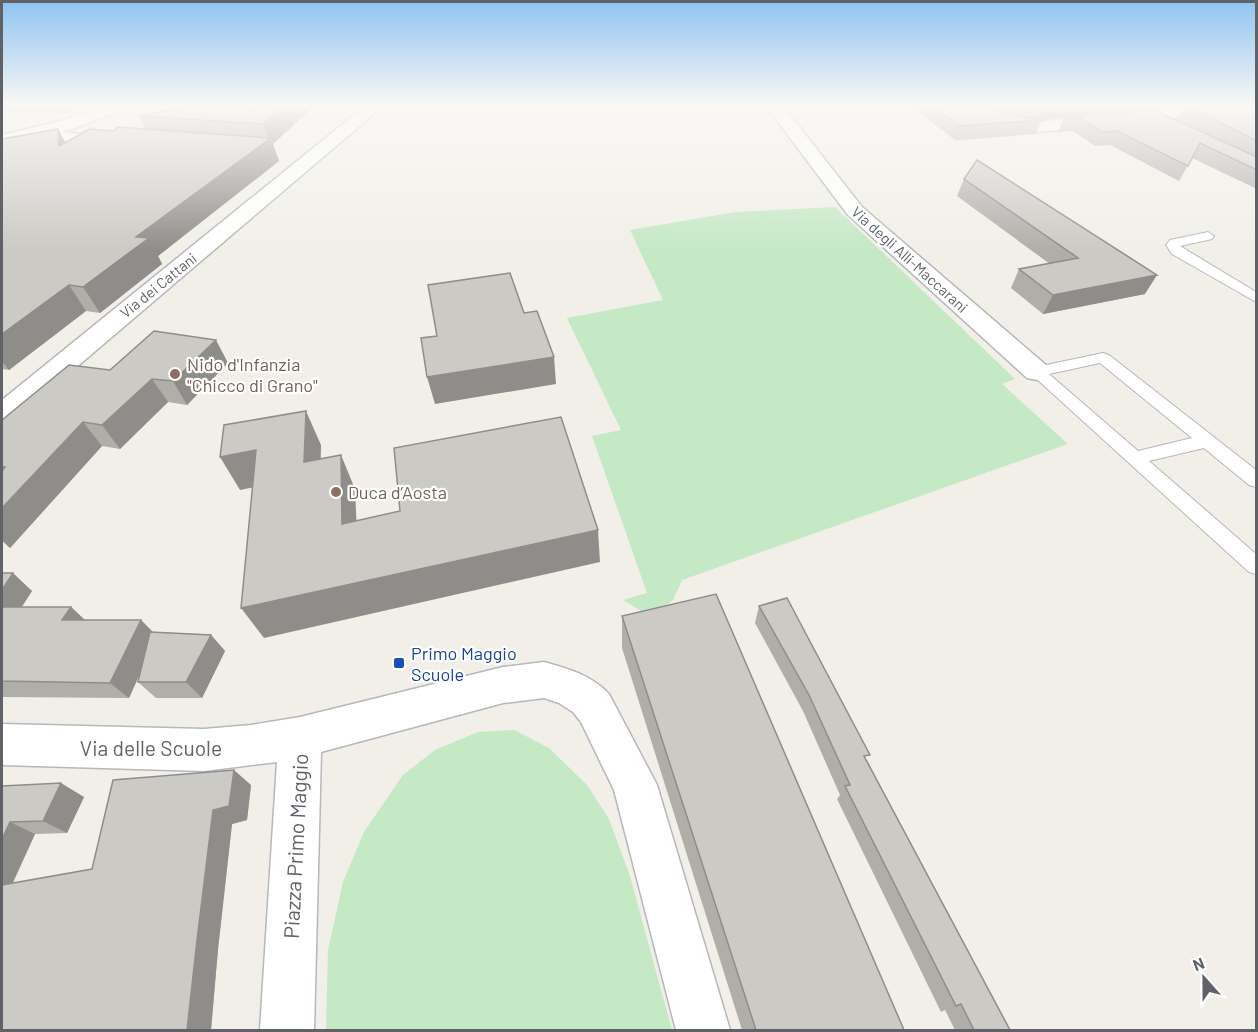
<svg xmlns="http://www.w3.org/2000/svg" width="1258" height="1032" viewBox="0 0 1258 1032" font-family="Barlow,sans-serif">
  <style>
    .green { fill: #c5e8c5 }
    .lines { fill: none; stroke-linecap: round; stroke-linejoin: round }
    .lane-casing { stroke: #b5b8bc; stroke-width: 2 }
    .street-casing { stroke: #b5b8bc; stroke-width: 3 }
    .secondary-casing { stroke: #b6babf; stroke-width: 3 }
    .lane { fill: #fff; fill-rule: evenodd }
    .street { fill: #fff; fill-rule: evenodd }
    .secondary { fill: #fff; fill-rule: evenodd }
    .wall { fill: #afaea9 }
    .shaded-wall { fill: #8f8d8a }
    .building { fill: #cccac5; stroke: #8f8d8a; stroke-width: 1.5 }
    .education-dot { fill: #8d6e63; stroke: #fff; stroke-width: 2 }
    .transit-dot { fill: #1a4fb4; stroke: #fff; stroke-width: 2 }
    .labels { text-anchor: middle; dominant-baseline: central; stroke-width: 4.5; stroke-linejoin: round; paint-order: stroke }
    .far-street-label { font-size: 15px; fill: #5f6368; stroke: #fff }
    .education-label { font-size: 18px; fill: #785e54; stroke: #fff; text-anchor: start }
    .transit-label { font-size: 18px; fill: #164399; stroke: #fff; text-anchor: start }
    .near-street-label { font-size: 21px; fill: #5f6368; stroke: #fff }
  </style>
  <rect width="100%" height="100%" fill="#f1efe8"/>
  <!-- green -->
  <g class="green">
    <path d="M 835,207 L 1015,379 L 1002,384 L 1068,444 L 682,580 L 673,600 L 651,617 L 623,600 L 647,593 L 592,436 L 621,430 L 567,318 L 663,300 L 630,230 L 736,212 Z"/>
    <path d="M 514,730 L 549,748 L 587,785 L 609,819 L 630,876 L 672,1030 L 326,1030 L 328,950 L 343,882 L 364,832 L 403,775 L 435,750 L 478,732 Z"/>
  </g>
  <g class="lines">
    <defs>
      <g id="lane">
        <path d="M 1208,232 L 1214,236 L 1212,239 L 1180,246 L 1256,292 L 1256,302 L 1172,254 L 1166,245 L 1170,240 Z"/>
        <path d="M 1103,353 L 1109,355 L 1256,470 L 1256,487 L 1249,485 L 1204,448 L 1149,461 L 1256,554 L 1256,574 L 1249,572 L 1029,372 L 1037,367 ZM 1100,363 L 1192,438 L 1138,451 L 1049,374 Z"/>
      </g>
      <g id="street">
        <path d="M 365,106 L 383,106 L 12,422 L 2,424 L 2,400 Z"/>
        <path d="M 766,106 L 783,106 L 862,207 L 1047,366 L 1051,372 L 1047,378 L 1037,380 L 1027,378 L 848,215 Z"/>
        <path d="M 965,106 L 986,106 L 1009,118 L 1038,122 L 1190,106 L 1248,106 L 1240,111 L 1038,132 L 999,126 Z"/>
        <path d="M 42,126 L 70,133 L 117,138 L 123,139 L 126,143 L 123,147 L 117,148 L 70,143 L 36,135 L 33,131 L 36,127 Z"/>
        <path d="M 544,662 C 569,669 591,675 609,694 L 657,785 L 730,1030 L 676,1030 L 614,790 L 581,722 L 573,712 L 559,703 L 544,698 L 503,703 L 321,752 L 314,1030 L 260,1030 L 277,762 L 204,771 L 2,765 L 2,724 L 204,729 L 251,725 L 300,717 L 503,667 Z"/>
      </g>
      <path id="secondary" d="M 103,106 L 127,106 L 125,109 L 72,129 L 2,145 L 2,135 L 61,121 Z"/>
    </defs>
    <!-- lane casing -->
    <use href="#lane" class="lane-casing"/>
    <!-- street casing -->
    <use href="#street" class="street-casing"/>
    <!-- secondary casing -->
    <use href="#secondary" class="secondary-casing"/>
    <!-- lane -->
    <use href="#lane" class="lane"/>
    <!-- street -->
    <use href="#street" class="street"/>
    <!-- secondary -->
    <use href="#secondary" class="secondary"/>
  </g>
  <!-- wall -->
  <g class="wall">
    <path d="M 2,106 L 69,106 L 70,114 L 2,111 Z"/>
    <path d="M 314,106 L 273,144 L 279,161 L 158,256 L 162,264 L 100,313 L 86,311 L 9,370 L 2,369 L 2,139 L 58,129 L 65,142 L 113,131 L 145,129 L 139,116 Z"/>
    <path d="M 801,106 L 860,106 L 801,107 Z"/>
    <path d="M 910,106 L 989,106 L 1003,114 L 1008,115 L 991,106 L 1166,106 L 1039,120 L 1042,120 L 1036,134 L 960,140 L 955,140 Z"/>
    <path d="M 1184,106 L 1257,106 L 1257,189 L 1192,158 L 1179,181 L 1110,145 L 1095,146 L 1073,131 L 1058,132 L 1064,118 L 1154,110 L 1193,127 L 1177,119 Z"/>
    <path d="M 964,179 L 1145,294 L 1043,314 L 1011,288 L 1019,269 L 1050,264 L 957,196 Z"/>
    <path d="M 228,363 L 187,405 L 168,402 L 120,449 L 102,446 L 10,548 L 2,541 L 2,420 L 110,370 Z"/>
    <path d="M 2,573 L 32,591 L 21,607 L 71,607 L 85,620 L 141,620 L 152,632 L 211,635 L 225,651 L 202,698 L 156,698 L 138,682 L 140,673 L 129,698 L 2,697 Z"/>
    <path d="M 759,606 L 866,760 L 1010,1030 L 955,1030 L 945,1010 L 941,1012 L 837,799 L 840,795 L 803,711 L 755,623 Z"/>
    <path d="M 622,616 L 904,1030 L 742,1030 L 622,648 Z"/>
    <path d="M 251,785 L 247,820 L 232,824 L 218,949 L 211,1030 L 2,1030 L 2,786 L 84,797 L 67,833 L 35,834 L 13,883 L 92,869 Z"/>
  </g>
  <!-- shaded-wall -->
  <g class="shaded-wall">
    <path d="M 65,106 L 69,106 L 70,114 Z"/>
    <path d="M 284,106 L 314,106 L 273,144 L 279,161 L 158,256 L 162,264 L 100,313 L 83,287 L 136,237 L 269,139 L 263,124 Z"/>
    <path d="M 1044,106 L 1166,106 L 1038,120 Z"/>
    <path d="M 58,129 L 71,152 L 59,146 Z"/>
    <path d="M 1157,275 L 1145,294 L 1043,314 L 1053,295 Z"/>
    <path d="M 69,285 L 86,311 L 9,370 L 2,361 L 2,334 Z"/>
    <path d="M 216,340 L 228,363 L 187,405 L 173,381 Z"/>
    <path d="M 554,357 L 556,384 L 435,404 L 427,377 Z"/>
    <path d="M 152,379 L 168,402 L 120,449 L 102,425 Z"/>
    <path d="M 306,411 L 321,445 L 320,495 L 304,462 Z"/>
    <path d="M 83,422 L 102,446 L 10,548 L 2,540 L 2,508 Z"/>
    <path d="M 256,450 L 275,483 L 240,490 L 220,457 Z"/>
    <path d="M 341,455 L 355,489 L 358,556 L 342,524 Z"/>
    <path d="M 598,530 L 600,562 L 264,638 L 241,608 Z"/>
    <path d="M 13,573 L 32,591 L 11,624 L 2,616 L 2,590 Z"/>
    <path d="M 71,607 L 89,624 L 62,620 Z"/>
    <path d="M 141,620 L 157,636 L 129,698 L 110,683 Z"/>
    <path d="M 211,635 L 225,651 L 202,698 L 186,682 Z"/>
    <path d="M 234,770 L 251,785 L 247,820 L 232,824 L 218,949 L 211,1030 L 187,1030 L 197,940 L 213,810 Z"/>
    <path d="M 61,783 L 84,797 L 67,833 L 43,821 Z"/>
    <path d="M 10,822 L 35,834 L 5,899 L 2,898 L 2,839 Z"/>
  </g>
  <!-- building -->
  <g class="building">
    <path d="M 178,106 L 284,106 L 263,124 L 139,116 L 178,109 Z"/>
    <path d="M 932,106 L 989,106 L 1003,114 L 1042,120 L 960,126 Z"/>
    <path d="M 1186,106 L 1257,106 L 1257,141 Z"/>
    <path d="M 1154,110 L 1257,157 L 1257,170 L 1200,143 L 1188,166 L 1117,131 L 1102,132 L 1079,117 L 1064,118 Z"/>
    <path d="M 118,127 L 271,138 L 136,237 L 149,238 L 83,287 L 69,285 L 2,334 L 2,139 L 58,129 L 59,146 L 90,129 L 113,131 Z"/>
    <path d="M 977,160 L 1157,275 L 1053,295 L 1019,269 L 1078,258 L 964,179 Z"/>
    <path d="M 510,273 L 524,313 L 537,311 L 554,357 L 427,377 L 421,338 L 437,336 L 428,285 Z"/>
    <path d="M 154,331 L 216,340 L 173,381 L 152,379 L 102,425 L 83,422 L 2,508 L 2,471 L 5,467 L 2,467 L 2,420 L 69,365 L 110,370 Z"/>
    <path d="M 306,411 L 304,462 L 341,455 L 342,524 L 400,511 L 394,448 L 561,417 L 598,530 L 241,608 L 256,450 L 220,457 L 224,425 Z"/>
    <path d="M 2,573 L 13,573 L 2,590 Z"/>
    <path d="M 716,594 L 904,1030 L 756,1030 L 622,616 Z"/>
    <path d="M 787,598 L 870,755 L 864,756 L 1010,1030 L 974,1030 L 961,1004 L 956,1006 L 845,786 L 850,785 L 809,695 L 759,606 Z"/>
    <path d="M 2,607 L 71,607 L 62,620 L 141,620 L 110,683 L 2,681 Z"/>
    <path d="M 150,632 L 211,635 L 186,682 L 138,682 Z"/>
    <path d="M 234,770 L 229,806 L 213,810 L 197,940 L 187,1030 L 2,1030 L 2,885 L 92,869 L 113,780 Z"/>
    <path d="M 61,783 L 43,821 L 10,822 L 2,839 L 2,786 Z"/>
  </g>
  <!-- sky -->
  <linearGradient id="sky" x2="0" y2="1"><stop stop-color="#8fc3f1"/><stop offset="0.42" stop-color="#f9f8f5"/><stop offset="1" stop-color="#f9f8f5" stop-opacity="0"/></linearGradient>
  <rect width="1258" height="251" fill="url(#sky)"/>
  <!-- markers -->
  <g class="education-dot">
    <circle cx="175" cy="374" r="6"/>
    <circle cx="336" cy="492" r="6"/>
  </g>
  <rect class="transit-dot" x="393" y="657" width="12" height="12" rx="3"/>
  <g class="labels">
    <!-- far-street labels -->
    <g class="far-street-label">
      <text transform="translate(910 259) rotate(42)">Via degli Alli-Maccarani</text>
      <text transform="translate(158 285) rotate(-39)">Via dei Cattani</text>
    </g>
    <!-- education labels -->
    <g class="education-label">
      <text x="187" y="364">Nido d'Infanzia<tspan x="187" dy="21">"Chicco di Grano"</tspan></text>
      <text x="348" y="492">Duca d’Aosta</text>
    </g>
    <!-- transit labels -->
    <g class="transit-label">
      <text x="411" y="653">Primo Maggio<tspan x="411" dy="21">Scuole</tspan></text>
    </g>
    <!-- near-street labels -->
    <g class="near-street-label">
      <text x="151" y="747">Via delle Scuole</text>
      <text transform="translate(295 846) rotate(-87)">Piazza Primo Maggio</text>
    </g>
  </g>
  <!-- border -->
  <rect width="1258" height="1032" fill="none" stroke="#5f6368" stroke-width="6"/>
  <!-- north arrow -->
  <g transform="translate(1204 978) rotate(339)" stroke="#ffffff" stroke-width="4.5" paint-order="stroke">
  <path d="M0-4.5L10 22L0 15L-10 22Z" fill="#5f6368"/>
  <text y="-9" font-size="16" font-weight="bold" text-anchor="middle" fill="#5f6368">N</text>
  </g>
</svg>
